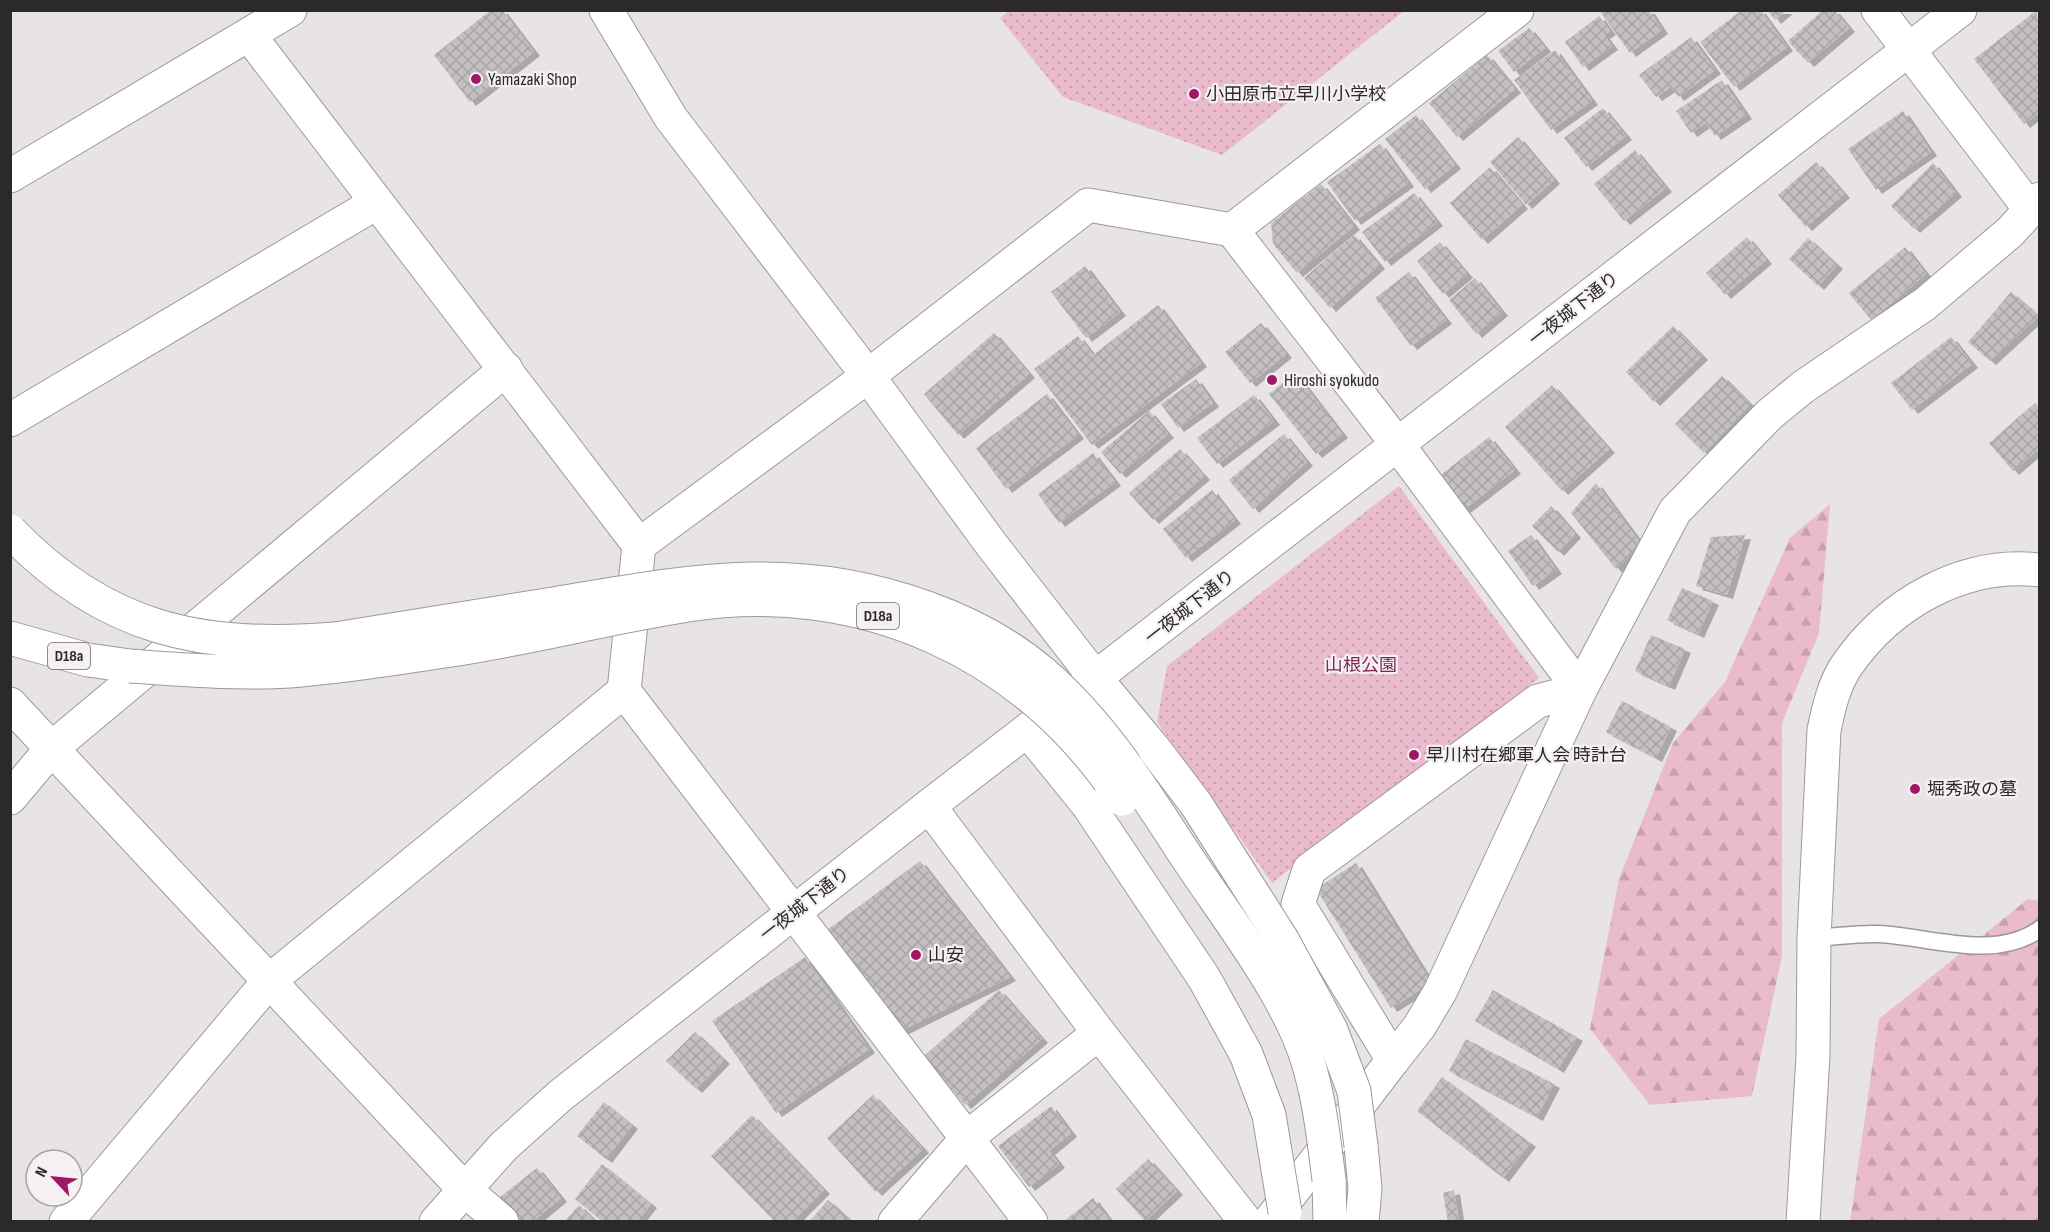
<svg xmlns="http://www.w3.org/2000/svg" width="2050" height="1232" viewBox="0 0 2050 1232" font-family="'Sofia Sans Condensed','Noto Sans JP',sans-serif">
  <style>
    .forest { fill: url(#forest-firs) }
    .park { fill: url(#park-dots) }
    .building { fill: url(#building-cross-hatch); filter: url(#shadow) }
    .lines { fill: none; stroke-linecap: round; stroke-linejoin: round }
    .service-casing { stroke: #9d999b; stroke-width: 19 }
    .minor-casing { stroke: #9d999b; stroke-width: 35 }
    .tertiary-casing { stroke: #9d999b; stroke-width: 35 }
    .motorway-casing { stroke: #9d999b; stroke-width: 35 }
    .service { stroke: #fff; stroke-width: 16 }
    .minor { stroke: #fff; stroke-width: 33 }
    .tertiary { stroke: #fff; stroke-width: 33 }
    .motorway { stroke: #fff; stroke-width: 33 }
    .tertiary-bridge-casing { stroke: #9d999b; stroke-width: 35; stroke-linecap: butt }
    .motorway-bridge-casing { stroke: #9d999b; stroke-width: 35; stroke-linecap: butt }
    .tertiary-bridge { stroke: #fff; stroke-width: 33 }
    .motorway-bridge { stroke: #fff; stroke-width: 33 }
    .poi-dot { fill: #a01765; stroke: #f5f1f3; stroke-width: 2 }
    .labels { text-anchor: middle; dominant-baseline: central; stroke-width: 4.5; stroke-linejoin: round; paint-order: stroke }
    .shield { fill: #f5f1f3; stroke: #686566; stroke-width: 1.5 }
    .shield-label { font-size: 16px; font-weight: bold; fill: #2b292a }
    .poi-label { font-size: 18px; fill: #2b292a; stroke: #f5f1f3; text-anchor: start }
    .street-label { font-size: 18px; fill: #2b292a; stroke: #f5f1f3 }
    .park-label { font-size: 18px; fill: #7d2b54; stroke: #f5f1f3 }
  </style>
  <defs>
    <pattern id="forest-firs" width="22" height="20" patternUnits="userSpaceOnUse" patternTransform="scale(1.5)"><rect width="22" height="20" fill="#eabacd"/><path d="M5 1l3.5 6h-7zM16 11l3.5 6h-7z" fill="#c9a0b0"/></pattern>
    <pattern id="park-dots" width="8" height="8" patternUnits="userSpaceOnUse" patternTransform="scale(1.5)"><rect width="8" height="8" fill="#eabacd"/><path d="M2 2h.1M6 6h.1" fill="none" stroke="#c9a0b0" stroke-width="1.8" stroke-linecap="round"/></pattern>
    <pattern id="building-cross-hatch" width="8" height="8" patternUnits="userSpaceOnUse" patternTransform="scale(1.5)"><rect width="8" height="8" fill="#c4c0c1"/><path d="M0 0l8 8M0 8l8-8" fill="none" stroke="#a9a5a6"/></pattern>
    <filter id="shadow"><feDropShadow dx="6" dy="4" stdDeviation="0" flood-color="#0004"/></filter>
  </defs>
  <rect width="100%" height="100%" fill="#e8e4e6"/>
  <!-- forest -->
  <g class="forest">
    <path d="M 1830,504 L 1819,633 L 1782,723 L 1782,956 L 1752,1096 L 1650,1105 L 1590,1029 L 1619,879 L 1673,743 L 1725,682 L 1790,538 Z"/>
    <path d="M 2028,899 L 2039,901 L 2039,1221 L 1850,1222 L 1879,1019 Z"/>
  </g>
  <!-- park -->
  <g class="park">
    <path d="M 1009,11 L 1009,10 L 1404,11 L 1222,155 L 1063,97 L 1000,18 Z"/>
    <path d="M 1399,486 L 1539,678 L 1272,883 L 1157,722 L 1167,666 Z"/>
  </g>
  <!-- building -->
  <g class="building">
    <path d="M 491,10 L 502,10 L 534,52 L 470,102 L 434,55 Z"/>
    <path d="M 1599,10 L 1649,10 L 1662,30 L 1630,53 Z"/>
    <path d="M 1742,10 L 1760,10 L 1787,47 L 1734,87 L 1700,42 Z"/>
    <path d="M 1767,10 L 1787,10 L 1775,20 Z"/>
    <path d="M 1823,10 L 1834,10 L 1849,28 L 1808,63 L 1788,41 Z"/>
    <path d="M 2037,10 L 2040,112 L 2024,124 L 1974,59 Z"/>
    <path d="M 1599,16 L 1610,31 L 1604,35 L 1612,46 L 1583,67 L 1565,42 Z"/>
    <path d="M 1529,28 L 1545,48 L 1514,72 L 1498,51 Z"/>
    <path d="M 1691,37 L 1715,70 L 1678,97 L 1671,87 L 1656,97 L 1639,75 Z"/>
    <path d="M 1555,50 L 1592,101 L 1551,130 L 1514,80 Z"/>
    <path d="M 1487,55 L 1515,89 L 1457,137 L 1429,103 Z"/>
    <path d="M 1722,80 L 1746,115 L 1715,136 L 1706,123 L 1691,133 L 1676,111 Z"/>
    <path d="M 1603,108 L 1626,136 L 1586,167 L 1564,138 Z"/>
    <path d="M 1903,111 L 1931,152 L 1876,190 L 1848,149 Z"/>
    <path d="M 1416,115 L 1455,165 L 1425,189 L 1385,139 Z"/>
    <path d="M 1518,137 L 1554,180 L 1526,205 L 1490,162 Z"/>
    <path d="M 1380,144 L 1408,183 L 1355,221 L 1327,182 Z"/>
    <path d="M 1635,150 L 1666,188 L 1624,221 L 1594,184 Z"/>
    <path d="M 1816,162 L 1844,194 L 1806,227 L 1778,195 Z"/>
    <path d="M 1933,163 L 1956,193 L 1914,229 L 1891,206 Z"/>
    <path d="M 1490,167 L 1522,205 L 1482,240 L 1450,203 Z"/>
    <path d="M 1321,184 L 1354,226 L 1297,273 L 1273,244 L 1271,223 Z"/>
    <path d="M 1414,193 L 1437,222 L 1385,262 L 1362,232 Z"/>
    <path d="M 1354,235 L 1379,265 L 1330,308 L 1304,278 Z"/>
    <path d="M 1747,237 L 1766,260 L 1725,295 L 1706,273 Z"/>
    <path d="M 1808,238 L 1837,265 L 1818,286 L 1789,259 Z"/>
    <path d="M 1440,242 L 1467,274 L 1443,294 L 1417,261 Z"/>
    <path d="M 1905,247 L 1926,274 L 1871,320 L 1849,293 Z"/>
    <path d="M 1085,266 L 1120,312 L 1086,338 L 1051,292 Z"/>
    <path d="M 1409,272 L 1446,320 L 1411,346 L 1375,298 Z"/>
    <path d="M 1475,278 L 1502,312 L 1476,334 L 1449,300 Z"/>
    <path d="M 2011,292 L 2039,316 L 1990,361 L 1968,342 Z"/>
    <path d="M 1158,305 L 1201,363 L 1092,445 L 1034,369 L 1078,336 L 1093,355 Z"/>
    <path d="M 1261,323 L 1286,354 L 1250,383 L 1225,352 Z"/>
    <path d="M 1673,326 L 1702,356 L 1654,402 L 1626,372 Z"/>
    <path d="M 994,333 L 1029,374 L 958,435 L 924,394 Z"/>
    <path d="M 1951,337 L 1972,364 L 1912,410 L 1891,383 Z"/>
    <path d="M 1295,373 L 1342,434 L 1316,454 L 1269,394 Z"/>
    <path d="M 1722,376 L 1750,404 L 1704,453 L 1675,424 Z"/>
    <path d="M 1196,379 L 1213,403 L 1178,428 L 1161,404 Z"/>
    <path d="M 1552,385 L 1609,449 L 1562,491 L 1505,427 Z"/>
    <path d="M 1047,394 L 1078,435 L 1006,489 L 976,448 Z"/>
    <path d="M 1254,395 L 1274,421 L 1217,464 L 1197,438 Z"/>
    <path d="M 2035,403 L 2040,409 L 2040,448 L 2013,471 L 1989,443 Z"/>
    <path d="M 1149,411 L 1168,434 L 1120,474 L 1101,452 Z"/>
    <path d="M 1284,434 L 1307,462 L 1253,509 L 1229,480 Z"/>
    <path d="M 1489,437 L 1515,470 L 1458,514 L 1433,481 Z"/>
    <path d="M 1180,449 L 1204,476 L 1153,520 L 1129,493 Z"/>
    <path d="M 1093,453 L 1115,482 L 1059,523 L 1038,494 Z"/>
    <path d="M 1596,483 L 1641,544 L 1616,569 L 1571,513 Z"/>
    <path d="M 1212,490 L 1235,520 L 1186,558 L 1163,529 Z"/>
    <path d="M 1551,506 L 1575,534 L 1558,552 L 1532,526 Z"/>
    <path d="M 1531,535 L 1556,570 L 1533,586 L 1508,551 Z"/>
    <path d="M 1745,535 L 1727,595 L 1696,586 L 1711,537 Z"/>
    <path d="M 1682,588 L 1713,601 L 1698,634 L 1667,620 Z"/>
    <path d="M 1651,635 L 1685,649 L 1669,686 L 1635,671 Z"/>
    <path d="M 1622,701 L 1671,727 L 1656,758 L 1606,732 Z"/>
    <path d="M 920,861 L 1010,977 L 899,1032 L 823,933 Z"/>
    <path d="M 1356,863 L 1431,983 L 1391,1008 L 1316,889 Z"/>
    <path d="M 805,957 L 869,1049 L 776,1113 L 712,1021 Z"/>
    <path d="M 999,990 L 1042,1039 L 965,1105 L 923,1057 Z"/>
    <path d="M 1493,990 L 1577,1037 L 1558,1069 L 1475,1021 Z"/>
    <path d="M 695,1032 L 724,1060 L 696,1089 L 666,1061 Z"/>
    <path d="M 1466,1039 L 1554,1084 L 1537,1117 L 1449,1071 Z"/>
    <path d="M 1442,1077 L 1530,1143 L 1503,1178 L 1417,1111 Z"/>
    <path d="M 873,1095 L 923,1149 L 876,1192 L 827,1138 Z"/>
    <path d="M 604,1102 L 632,1125 L 606,1159 L 577,1136 Z"/>
    <path d="M 1051,1106 L 1071,1133 L 1049,1151 L 1059,1164 L 1029,1187 L 998,1146 Z"/>
    <path d="M 752,1115 L 824,1190 L 792,1222 L 775,1222 L 711,1156 Z"/>
    <path d="M 1148,1159 L 1177,1191 L 1145,1221 L 1116,1189 Z"/>
    <path d="M 602,1164 L 651,1204 L 637,1222 L 603,1222 L 575,1199 Z"/>
    <path d="M 537,1168 L 561,1198 L 532,1222 L 519,1222 L 500,1197 Z"/>
    <path d="M 1454,1190 L 1459,1222 L 1448,1222 L 1443,1193 Z"/>
    <path d="M 1093,1198 L 1111,1222 L 1063,1222 Z"/>
    <path d="M 828,1200 L 852,1222 L 809,1222 Z"/>
    <path d="M 579,1205 L 596,1222 L 564,1222 Z"/>
  </g>
  <g class="lines">
    <defs>
      <path id="service" d="M 1814,938 C 1835,937 1857,933 1878,934 C 1930,936 1993,962 2040,929"/>
      <g id="minor">
        <path d="M 1878,10 L 2030,209"/>
        <path d="M 249,35 L 639,545"/>
        <path d="M 10,176 L 290,10"/>
        <path d="M 1232,230 L 1517,10"/>
        <path d="M 10,420 L 376,203"/>
        <path d="M 10,704 L 464,1189 L 502,1222"/>
        <path d="M 10,798 L 52,748 L 506,369"/>
        <path d="M 929,806 L 1099,1033 L 1246,1222"/>
        <path d="M 1393,1060 L 1419,1027 L 1440,992 L 1580,690 L 1675,511 L 1770,414 L 1803,387 L 1925,304 L 2010,232 L 2040,199"/>
        <path d="M 66,1222 L 269,981 L 624,691"/>
        <path d="M 895,1222 L 968,1137 L 1099,1033"/>
        <path d="M 1031,1222 L 624,691 L 639,545 L 868,376 L 1088,205 L 1232,230 L 1398,445 L 1580,690 L 1538,701 L 1309,870 L 1298,904 L 1393,1060 L 1269,1222"/>
        <path d="M 1803,1222 L 1813,1056 L 1814,938 L 1824,730 C 1829,707 1834,684 1847,665 C 1890,603 1964,561 2040,570"/>
      </g>
      <g id="tertiary">
        <path d="M 606,10 L 671,118 L 868,376 L 991,544 L 1096,679 L 1155,750"/>
        <path d="M 1028,731 L 1088,805"/>
        <path d="M 1361,1146 L 1365,1188 L 1362,1222"/>
        <path d="M 436,1222 L 504,1146 L 561,1095 L 929,806 L 1960,10"/>
      </g>
      <g id="motorway">
        <path d="M 10,638 L 88,660 L 130,666"/>
        <path d="M 1329,1180 L 1330,1222"/>
      </g>
    </defs>
    <!-- service casing -->
    <use href="#service" class="service-casing"/>
    <!-- minor casing -->
    <use href="#minor" class="minor-casing"/>
    <!-- tertiary casing -->
    <use href="#tertiary" class="tertiary-casing"/>
    <!-- motorway casing -->
    <use href="#motorway" class="motorway-casing"/>
    <!-- service -->
    <use href="#service" class="service"/>
    <!-- minor -->
    <use href="#minor" class="minor"/>
    <!-- tertiary -->
    <use href="#tertiary" class="tertiary"/>
    <!-- motorway -->
    <use href="#motorway" class="motorway"/>
    <defs>
      <g id="tertiary-bridge">
        <path d="M 1155,750 L 1196,804 L 1283,941 L 1331,1030 L 1354,1091 L 1361,1146"/>
        <path d="M 1088,805 L 1204,978 L 1246,1054 L 1269,1115 L 1285,1212"/>
      </g>
      <g id="motorway-bridge">
        <path d="M 10,531 C 105,630 203,650 335,639 C 410,627 485,615 559,603 C 691,581 797,560 927,608 C 969,623 1009,644 1043,673 C 1103,725 1143,790 1186,856 C 1223,912 1273,976 1299,1037 C 1318,1082 1323,1133 1329,1180"/>
        <path d="M 130,666 C 186,670 245,675 301,670 C 349,666 398,658 445,651 C 526,639 606,618 688,605 C 862,578 1026,653 1122,799"/>
      </g>
    </defs>
    <!-- tertiary-bridge casing -->
    <use href="#tertiary-bridge" class="tertiary-bridge-casing"/>
    <!-- motorway-bridge casing -->
    <use href="#motorway-bridge" class="motorway-bridge-casing"/>
    <!-- tertiary-bridge -->
    <use href="#tertiary-bridge" class="tertiary-bridge"/>
    <!-- motorway-bridge -->
    <use href="#motorway-bridge" class="motorway-bridge"/>
  </g>
  <!-- markers -->
  <g class="poi-dot">
    <circle cx="476" cy="79" r="6"/>
    <circle cx="1194" cy="94" r="6"/>
    <circle cx="1272" cy="380" r="6"/>
    <circle cx="1414" cy="755" r="6"/>
    <circle cx="1915" cy="789" r="6"/>
    <circle cx="916" cy="955" r="6"/>
  </g>
  <g class="labels">
    <!-- shield labels -->
    <g class="shield">
      <rect x="857" y="603" width="42" height="26" rx="4.5"/>
      <rect x="48" y="643" width="42" height="26" rx="4.5"/>
    </g>
    <g class="shield-label">
      <text x="878" y="616">D18a</text>
      <text x="69" y="656">D18a</text>
    </g>
    <!-- poi labels -->
    <g class="poi-label">
      <text x="488" y="79">Yamazaki Shop</text>
      <text x="1206" y="94">小田原市立早川小学校</text>
      <text x="1284" y="380">Hiroshi syokudo</text>
      <text x="1426" y="755">早川村在郷軍人会 時計台</text>
      <text x="1927" y="789">堀秀政の墓</text>
      <text x="928" y="955">山安</text>
    </g>
    <!-- street labels -->
    <g class="street-label">
      <text transform="translate(1574 309) rotate(-38)">一夜城下通り</text>
      <text transform="translate(1190 607) rotate(-38)">一夜城下通り</text>
      <text transform="translate(805 904) rotate(-38)">一夜城下通り</text>
    </g>
    <!-- park labels -->
    <g class="park-label">
      <text x="1361" y="665">山根公園</text>
    </g>
  </g>
  <!-- border -->
  <rect width="2050" height="1232" fill="none" stroke="#2b292a" stroke-width="24"/>
  <!-- north arrow -->
  <g transform="translate(54 1178) rotate(296)"><circle r="28" fill="#f5f1f3" stroke="#a4a1a3" stroke-width="1.5"/>
  <path d="M0-4.5L10 22L0 15L-10 22Z" fill="#a01765"/>
  <text y="-9" font-size="16" font-weight="bold" text-anchor="middle" fill="#2b292a">N</text>
  </g>
</svg>
